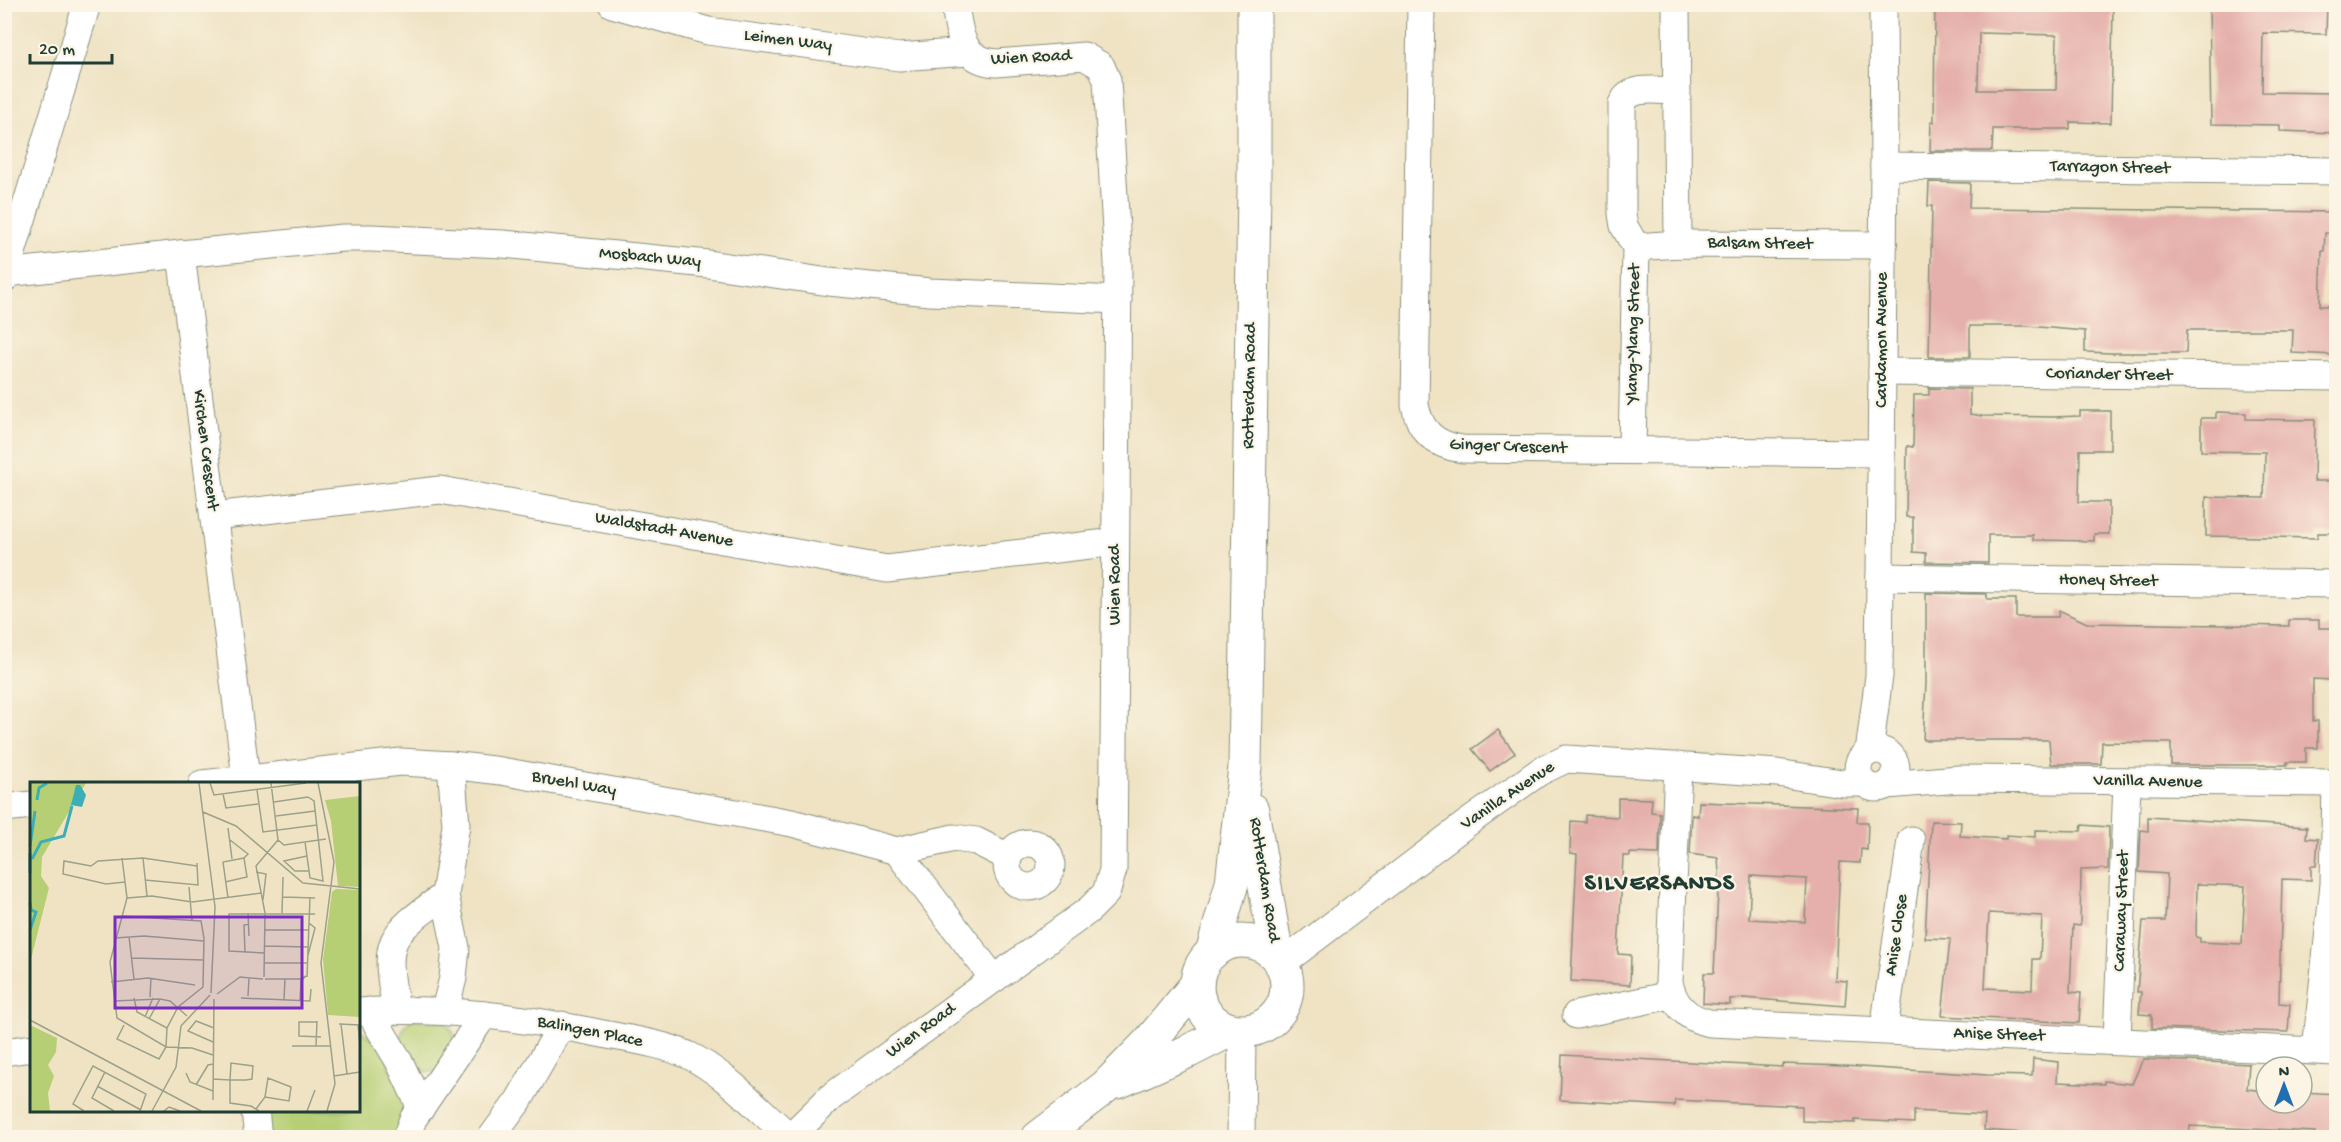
<svg xmlns="http://www.w3.org/2000/svg" width="2341" height="1142" viewBox="0 0 2341 1142" font-family="'Gochi Hand',sans-serif">
  <style>
    .green { fill: #b6cf74; stroke: #6a8654; stroke-width: 1.5 }
    .building { fill: #e5b0ab; fill-rule: evenodd }
    .lines { fill: none; stroke-linecap: round; stroke-linejoin: round }
    .street-casing { stroke: #87907c; stroke-width: 29 }
    .secondary-casing { stroke: #87907c; stroke-width: 35 }
    .street { stroke: #fff; stroke-width: 27 }
    .secondary { stroke: #fff; stroke-width: 33 }
    .labels { text-anchor: middle; dominant-baseline: central; stroke-width: 4.5; stroke-linejoin: round; paint-order: stroke }
    .street-label { font-size: 18px; fill: #1f3d34; stroke: #fcf5e5 }
    .district-label { font-size: 24px; font-weight: bold; letter-spacing: 1.5px; fill: #1f3d34; stroke: #fcf5e5 }
    .inset-river { fill: none; stroke: #3caeb6; stroke-width: 3 }
    .inset-road { fill: none; stroke: #9ca18a; stroke-width: 1.5 }
    .view { fill: #7b2cbf; fill-opacity: 0.15; stroke: #7b2cbf; stroke-width: 3 }
    .inset-edge { fill: none; stroke: #1f3d34; stroke-width: 3 }
  </style>
  <rect width="100%" height="100%" fill="#fcf5e5"/>
  <filter id="ink" filterUnits="userSpaceOnUse"><feTurbulence type="fractalNoise" baseFrequency=".0167" numOctaves="2"/><feDisplacementMap in="SourceGraphic" scale="12" xChannelSelector="R" yChannelSelector="G"/><feConvolveMatrix kernelMatrix="1 2 1 2 8 2 1 2 1" color-interpolation-filters="sRGB"/></filter>
  <filter id="wash" filterUnits="userSpaceOnUse"><feTurbulence type="fractalNoise" baseFrequency=".008" numOctaves="4" result="noise"/><feDisplacementMap in="SourceGraphic" scale="24" xChannelSelector="R" yChannelSelector="G"/><feGaussianBlur stdDeviation="1.35" result="paint"/><feColorMatrix in="noise" values="0 0 0 0 0 0 0 0 0 0 0 0 0 0 0 0 0 1.4 0 .05"/><feComposite in="paint" operator="in"/></filter>
  <g filter="url(#wash)">
    <rect width="100%" height="100%" fill="#efe3c4"/>
    <!-- green -->
    <g class="green">
      <path d="M 413,1019 L 445,1022 L 453,1032 L 456,1044 L 437,1072 L 415,1071 L 398,1046 L 404,1026 Z"/>
      <path d="M 359,1029 L 383,1048 L 407,1107 L 399,1138 L 269,1137 L 265,1111 L 358,1110 Z"/>
    </g>
    <g id="blocks">
      <!-- building -->
      <g class="building">
        <path d="M 1935,4 L 2113,4 L 2111,123 L 2070,122 L 2070,129 L 1993,129 L 1992,151 L 1930,151 L 1931,121 L 1934,122 ZM 1979,33 L 2057,35 L 2056,90 L 1978,90 Z"/>
        <path d="M 2209,4 L 2327,4 L 2326,34 L 2263,33 L 2262,92 L 2337,93 L 2337,133 L 2280,131 L 2280,125 L 2211,124 Z"/>
        <path d="M 1929,182 L 1970,183 L 1969,208 L 2337,212 L 2337,234 L 2325,233 L 2324,251 L 2322,251 L 2320,306 L 2337,306 L 2337,355 L 2292,353 L 2293,330 L 2187,330 L 2186,353 L 2111,353 L 2085,352 L 2085,331 L 2027,326 L 1970,326 L 1970,357 L 1929,357 L 1932,206 L 1928,206 Z"/>
        <path d="M 1929,388 L 1970,389 L 1970,414 L 1982,416 L 2053,417 L 2080,416 L 2080,411 L 2110,411 L 2110,450 L 2080,450 L 2079,502 L 2109,502 L 2109,534 L 2094,534 L 2094,541 L 2033,540 L 2033,535 L 1988,535 L 1988,563 L 1926,562 L 1926,553 L 1913,552 L 1913,517 L 1906,517 L 1907,446 L 1913,447 L 1914,395 L 1929,395 Z"/>
        <path d="M 2216,412 L 2246,413 L 2246,419 L 2315,420 L 2314,481 L 2337,481 L 2336,533 L 2318,533 L 2317,538 L 2206,536 L 2206,497 L 2264,498 L 2265,452 L 2201,451 L 2201,418 L 2216,418 Z"/>
        <path d="M 1926,593 L 1987,594 L 1987,599 L 2016,599 L 2016,617 L 2058,617 L 2059,610 L 2087,623 L 2289,626 L 2289,620 L 2319,620 L 2319,628 L 2333,628 L 2332,680 L 2313,679 L 2313,721 L 2318,721 L 2318,748 L 2306,748 L 2306,762 L 2287,762 L 2287,765 L 2171,765 L 2171,743 L 2102,742 L 2101,764 L 2051,764 L 2049,740 L 1923,740 L 1926,683 Z"/>
        <path d="M 1498,730 L 1515,753 L 1490,771 L 1472,749 Z"/>
        <path d="M 1618,798 L 1652,799 L 1651,812 L 1660,813 L 1659,854 L 1630,853 L 1630,856 L 1623,856 L 1618,954 L 1631,955 L 1630,985 L 1571,981 L 1577,854 L 1570,853 L 1571,821 L 1585,822 L 1585,815 L 1618,817 Z"/>
        <path d="M 1699,802 L 1858,808 L 1857,822 L 1868,822 L 1867,850 L 1861,849 L 1860,863 L 1840,862 L 1835,980 L 1847,981 L 1845,1006 L 1744,998 L 1730,999 L 1730,1005 L 1703,1003 L 1704,973 L 1714,973 L 1719,873 L 1718,858 L 1690,854 L 1692,815 L 1698,816 ZM 1751,876 L 1807,879 L 1805,922 L 1749,919 Z"/>
        <path d="M 2148,817 L 2307,827 L 2306,838 L 2318,839 L 2316,866 L 2311,866 L 2311,880 L 2282,879 L 2279,1003 L 2290,1004 L 2288,1032 L 2152,1028 L 2152,1015 L 2139,1014 L 2141,992 L 2137,992 L 2143,921 L 2165,921 L 2167,874 L 2139,872 L 2141,830 L 2148,831 ZM 2197,884 L 2245,886 L 2242,944 L 2200,942 L 2200,938 L 2196,937 Z"/>
        <path d="M 1931,821 L 1961,822 L 1960,836 L 2006,839 L 2006,835 L 2035,837 L 2035,830 L 2081,831 L 2082,825 L 2109,827 L 2108,869 L 2081,870 L 2080,926 L 2073,925 L 2070,992 L 2081,993 L 2079,1023 L 1942,1016 L 1950,939 L 1925,938 ZM 1989,913 L 2042,916 L 2040,959 L 2033,959 L 2032,990 L 1985,988 Z"/>
        <path d="M 1562,1055 L 1782,1067 L 1782,1064 L 1844,1066 L 1987,1075 L 2032,1076 L 2033,1059 L 2058,1062 L 2057,1082 L 2104,1084 L 2104,1081 L 2132,1084 L 2143,1059 L 2249,1064 L 2247,1089 L 2266,1091 L 2266,1103 L 2302,1103 L 2302,1092 L 2337,1094 L 2335,1137 L 2315,1137 L 2315,1132 L 2190,1126 L 2189,1137 L 2101,1135 L 2101,1137 L 2076,1137 L 1984,1130 L 1985,1115 L 1914,1111 L 1914,1123 L 1855,1120 L 1855,1123 L 1802,1121 L 1802,1106 L 1675,1100 L 1674,1106 L 1560,1100 Z"/>
      </g>
    </g>
  </g>
  <g filter="url(#ink)">
    <use href="#blocks" fill-opacity="0" stroke="#87907c" stroke-width="1.5"/>
    <g class="lines">
      <defs>
        <g id="street">
          <path d="M 612,4 L 708,31 L 899,57 L 968,52"/>
          <path d="M 1421,4 L 1415,405 C 1420,432 1435,445 1462,449 L 1881,453"/>
          <path d="M 1676,4 L 1678,244"/>
          <path d="M 1884,166 L 2336,171"/>
          <path d="M 1636,247 L 1678,244 L 1883,245"/>
          <path d="M 181,254 L 246,778"/>
          <path d="M 6,273 L 181,254 L 343,238 L 371,238 L 503,244 L 708,264 L 829,282 L 930,292 L 1118,300"/>
          <path d="M 4,279 L 87,4"/>
          <path d="M 1882,372 L 2336,377"/>
          <path d="M 1632,450 L 1636,247 L 1624,226 L 1622,214 L 1622,104 C 1630,84 1659,91 1677,91"/>
          <path d="M 214,516 L 440,490 L 887,569 L 1115,542"/>
          <path d="M 1880,577 L 2336,584"/>
          <circle cx="1877" cy="769" r="19"/>
          <path d="M 1869,752 L 1879,676 L 1884,166 L 1883,4"/>
          <path d="M 1678,766 L 1669,982 C 1673,1004 1687,1019 1710,1023 L 2336,1052"/>
          <path d="M 202,784 L 401,762 L 451,765 L 501,771 L 792,823 L 897,851 L 954,838 L 976,841 L 1008,857"/>
          <path d="M 1887,785 L 1959,779 L 2336,783"/>
          <path d="M 4,808 L 32,805"/>
          <circle cx="1029" cy="865" r="22"/>
          <path d="M 897,851 L 994,979"/>
          <path d="M 1281,964 L 1466,824 L 1539,772 L 1566,759 L 1777,773 L 1842,783 L 1862,783"/>
          <path d="M 396,1009 C 383,938 388,936 445,895"/>
          <path d="M 445,1010 L 453,978 L 456,948 L 445,895 L 456,825 L 451,765"/>
          <path d="M 369,1011 L 399,1061 L 421,1108"/>
          <path d="M 358,1012 C 443,1006 526,1018 608,1035 C 635,1040 663,1044 688,1055 C 724,1072 760,1111 791,1138"/>
          <path d="M 1576,1015 L 1671,995"/>
          <path d="M 1884,1030 L 1911,840"/>
          <path d="M 2117,1041 L 2127,782"/>
          <path d="M 2316,1050 L 2334,884 L 2336,784"/>
          <path d="M 4,1052 L 32,1048"/>
          <path d="M 255,1110 L 258,1138"/>
          <path d="M 406,1138 L 413,1119 L 484,1015"/>
          <path d="M 491,1138 L 519,1100 L 562,1025"/>
          <path d="M 789,1138 L 831,1097 L 1089,910 L 1106,893 L 1113,870 L 1118,263 L 1107,80 L 1101,66 L 1084,56 L 996,63 C 961,61 959,32 955,4"/>
          <path d="M 1241,1138 L 1242,1031"/>
        </g>
        <g id="secondary">
          <path d="M 1252,810 L 1277,957"/>
          <circle cx="1242" cy="986" r="45"/>
          <path d="M 1212,953 L 1232,883 L 1245,767 L 1254,189 L 1254,4"/>
          <path d="M 1118,1082 L 1189,1051 L 1230,1030"/>
          <path d="M 1038,1138 L 1105,1087 L 1150,1041 L 1197,984"/>
        </g>
      </defs>
      <!-- street casing -->
      <use href="#street" class="street-casing"/>
      <!-- secondary casing -->
      <use href="#secondary" class="secondary-casing"/>
      <!-- street -->
      <use href="#street" class="street"/>
      <!-- secondary -->
      <use href="#secondary" class="secondary"/>
    </g>
  </g>
  <g class="labels">
    <!-- street labels -->
    <g class="street-label">
      <text transform="translate(788 41) rotate(7)">Leimen Way</text>
      <text transform="translate(1031 58) rotate(-3)">Wien Road</text>
      <text transform="translate(2110 168) rotate(1)">Tarragon Street</text>
      <text transform="translate(1760 244) rotate(1)">Balsam Street</text>
      <text transform="translate(650 258) rotate(5)">Mosbach Way</text>
      <text transform="translate(1634 334) rotate(-89)">Ylang-Ylang Street</text>
      <text transform="translate(1882 340) rotate(-90)">Cardamon Avenue</text>
      <text transform="translate(2109 375) rotate(1)">Coriander Street</text>
      <text transform="translate(1250 386) rotate(-89)">Rotterdam Road</text>
      <text transform="translate(1508 447) rotate(2)">Ginger Crescent</text>
      <text transform="translate(205 450) rotate(83)">Kirchen Crescent</text>
      <text transform="translate(664 530) rotate(10)">Waldstadt Avenue</text>
      <text transform="translate(2108 581) rotate(1)">Honey Street</text>
      <text transform="translate(1115 585) rotate(-90)">Wien Road</text>
      <text transform="translate(2148 782) rotate(1)">Vanilla Avenue</text>
      <text transform="translate(574 784) rotate(10)">Bruehl Way</text>
      <text transform="translate(1508 796) rotate(-34)">Vanilla Avenue</text>
      <text transform="translate(1264 880) rotate(81)">Rotterdam Road</text>
      <text transform="translate(2122 911) rotate(-88)">Caraway Street</text>
      <text transform="translate(1897 935) rotate(-82)">Anise Close</text>
      <text transform="translate(921 1031) rotate(-36)">Wien Road</text>
      <text transform="translate(590 1032) rotate(11)">Balingen Place</text>
      <text transform="translate(1999 1035) rotate(2)">Anise Street</text>
    </g>
    <!-- district labels -->
    <g class="district-label">
      <text x="1660" y="884">SILVERSANDS</text>
    </g>
  </g>
  <!-- overview -->
  <g transform="translate(30 782)">
    <rect width="330" height="330" fill="#efe3c4"/>
    <path d="M 0,1 L 56,1 L 12,75 L 11,94 L 19,106 L 0,181 ZM 330,14 L 330,105 L 308,104 L 301,39 L 295,18 ZM 306,107 L 330,108 L 330,235 L 298,233 L 293,178 L 302,110 ZM 0,243 L 27,256 L 26,270 L 18,283 L 24,294 L 18,311 L 20,329 L 0,329 Z" fill="#b6cf74"/>
    <path d="M 46,3 L 50,3 L 56,13 L 52,25 L 41,23 Z" fill="#3caeb6"/>
    <path class="inset-river" d="M 7,18 L 9,6 L 17,1M 0,64 L 5,29M 0,71 L 0,91M 2,77 L 11,60 L 34,54 L 42,24M 0,120 L 1,128 L 6,130 L 0,148"/>
    <path class="inset-road" d="M 169,1 L 185,125 L 181,211M 180,1 L 184,13 L 276,1M 288,1 L 304,80 L 291,181 L 305,302 L 297,329M 227,8 L 233,50 L 287,43M 193,12 L 196,26 L 228,22M 244,20 L 278,15M 173,30 L 206,44 L 273,101 L 330,107M 246,34 L 285,29M 198,46 L 202,77M 248,58 L 254,63 L 296,57M 275,60 L 280,96 L 293,99 L 284,19 L 278,15M 277,74 L 254,79 L 265,89 L 279,89M 92,76 L 97,116 L 80,180 L 87,236 L 136,265 L 162,266 L 183,273M 113,76 L 117,114M 226,90 L 236,92 L 233,118M 115,98 L 168,103 L 167,81M 95,100 L 76,102 L 33,92 L 34,79 L 61,84 L 68,79 L 113,76 L 167,84M 195,100 L 217,95 L 214,76 L 218,72 L 200,58M 159,105 L 162,139M 253,115 L 285,116M 97,116 L 122,114 L 162,120 L 231,111M 198,116 L 193,80 L 214,76M 218,131 L 219,154M 252,131 L 253,95M 92,134 L 171,139 L 174,156 L 173,205 L 148,225 L 137,246 L 136,265 L 129,277 L 87,257 L 94,243M 235,148 L 279,148M 99,155 L 104,197M 85,156 L 114,154 L 174,159M 235,164 L 278,165M 215,171 L 214,143 L 219,142M 235,171 L 199,169 L 199,132 L 285,132M 278,173 L 285,146 L 279,141M 102,176 L 174,178M 235,181 L 278,181M 234,195 L 235,131 L 226,84 L 248,58 L 241,1M 277,195 L 280,115M 235,197 L 271,197 L 276,194 L 273,197M 81,200 L 118,196 L 165,203M 187,212 L 210,195 L 233,197M 218,214 L 219,196M 120,215 L 121,196M 104,216 L 107,230 L 137,246M 211,216 L 280,219 L 281,207M 254,218 L 255,197M 84,219 L 130,217 L 140,219 L 157,234M 270,219 L 271,197M 115,235 L 123,216M 119,237 L 130,217M 0,238 L 171,329M 287,240 L 269,240 L 269,254 L 291,255M 309,242 L 330,243M 311,242 L 317,292M 328,243 L 330,264M 183,260 L 158,249 L 166,239 L 184,246M 262,264 L 300,264M 286,264 L 287,239M 75,290 L 62,316 L 84,329M 156,291 L 160,300 L 183,309M 304,294 L 330,290M 183,297 L 200,298 L 216,298 L 222,297 L 223,284 L 201,281 L 200,298 L 200,321 L 221,324 L 229,329M 166,303 L 178,283 L 183,282M 67,304 L 111,328M 183,318 L 184,217M 226,327 L 235,315 L 238,296 L 261,305 L 259,319 L 235,315M 54,329 L 43,322 L 63,284 L 116,312 L 110,329M 122,329 L 146,285 L 151,244 L 180,213M 134,329 L 139,325 L 150,329M 277,329 L 285,308"/>
    <path class="view" d="M 85,135 L 272,135 L 272,226 L 85,226 Z"/>
    <rect width="330" height="330" class="inset-edge"/>
  </g>
  <!-- margin -->
  <rect width="2341" height="1142" fill="none" stroke="#fcf5e5" stroke-width="24"/>
  <!-- north arrow -->
  <g transform="translate(2284 1085)"><circle r="28" fill="#fcf5e5" stroke="#a4ab9e" stroke-width="1.5"/>
  <path d="M0-4.5L10 22L0 15L-10 22Z" fill="#1f6fb2"/>
  <text y="-9" font-size="16" font-weight="bold" text-anchor="middle" fill="#1f3d34">N</text>
  </g>
  <!-- scale -->
  <path d="M30 54v9h82v-9" fill="none" stroke="#1f3d34" stroke-width="3"/>
  <text x="39" y="54" font-size="18" fill="#1f3d34" stroke="#fcf5e5" stroke-width="4.5" paint-order="stroke">20 m</text>
</svg>
